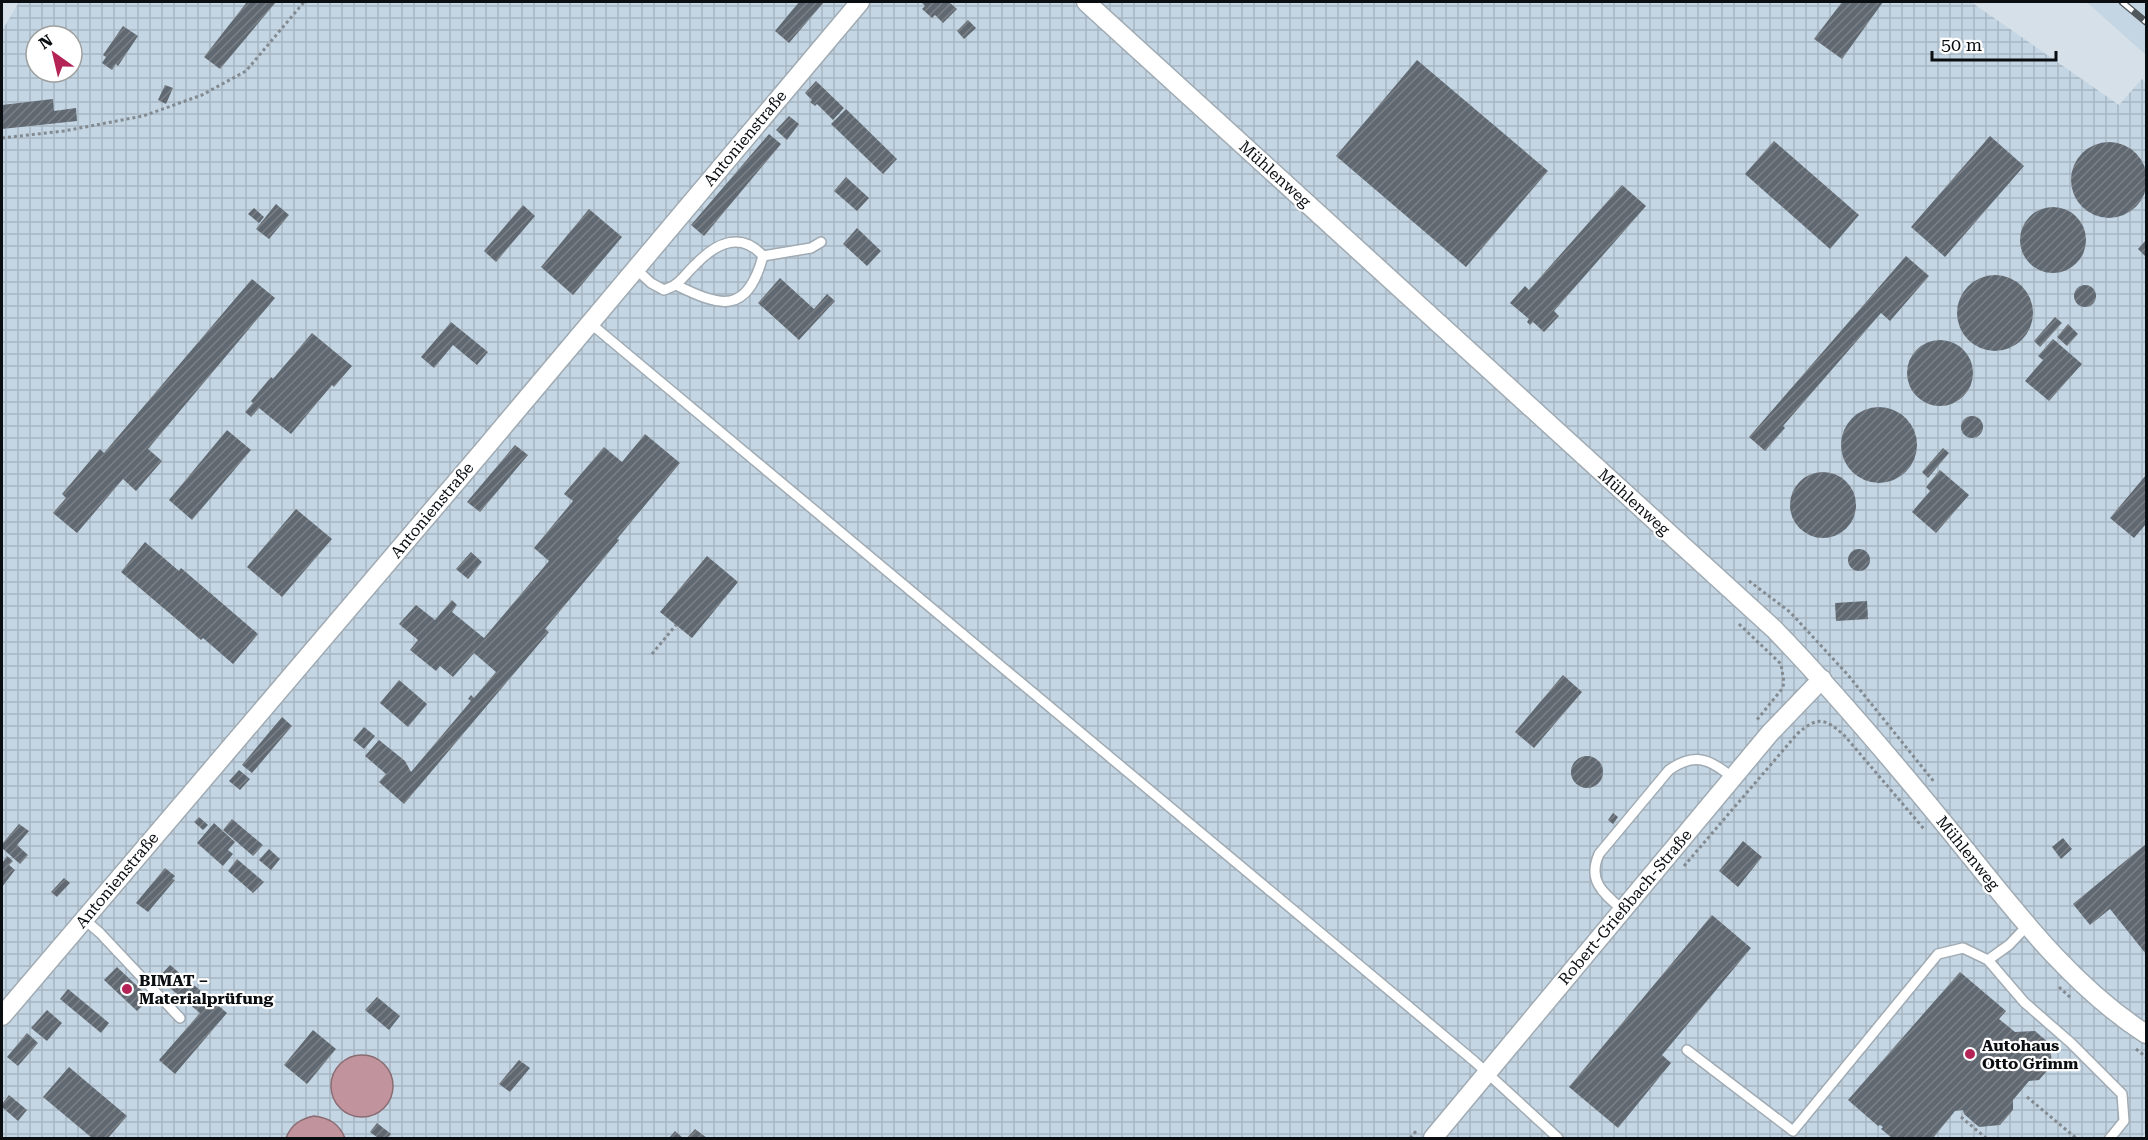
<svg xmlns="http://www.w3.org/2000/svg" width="2148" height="1140" viewBox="0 0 2148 1140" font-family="'Roboto Serif',serif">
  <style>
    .built { fill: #c4d5e3 }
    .industrial { fill: url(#industrial-grid); fill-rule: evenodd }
    .water { fill: #c1949d; stroke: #8a6c73; stroke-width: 1.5 }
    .building { fill: url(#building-hatch) }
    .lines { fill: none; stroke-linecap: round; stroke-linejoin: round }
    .service-casing { stroke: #a0abb3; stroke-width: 12 }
    .minor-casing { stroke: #a0abb3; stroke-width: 21 }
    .path { stroke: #828a90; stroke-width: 3; stroke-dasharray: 3 3; stroke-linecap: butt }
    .service { stroke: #fff; stroke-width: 9 }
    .minor { stroke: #fff; stroke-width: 18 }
    .rail-casing { stroke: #51585c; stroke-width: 7 }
    .rail { stroke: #fff; stroke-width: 4.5; stroke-dasharray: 14; stroke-linecap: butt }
    .poi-dot { fill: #b32356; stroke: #fff; stroke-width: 2 }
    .labels { text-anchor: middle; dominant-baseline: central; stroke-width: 4.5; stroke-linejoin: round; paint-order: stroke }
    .street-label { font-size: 16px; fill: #0a0e10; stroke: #fff }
    .poi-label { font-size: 16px; font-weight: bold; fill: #0a0e10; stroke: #fff; text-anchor: start }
  </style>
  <defs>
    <pattern id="industrial-grid" width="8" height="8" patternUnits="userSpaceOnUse" patternTransform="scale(1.5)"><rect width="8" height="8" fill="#c4d5e3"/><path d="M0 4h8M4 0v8" fill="none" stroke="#a7b6c2"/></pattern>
    <pattern id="building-hatch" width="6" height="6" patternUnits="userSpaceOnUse" patternTransform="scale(1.5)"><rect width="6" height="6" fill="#606971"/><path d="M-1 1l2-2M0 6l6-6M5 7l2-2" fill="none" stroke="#7a8086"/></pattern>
  </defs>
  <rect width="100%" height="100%" fill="#d5e0e9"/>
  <!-- built -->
  <path class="built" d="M 2085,2 L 2146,2 L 2146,55 L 2090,5 Z"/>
  <!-- industrial -->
  <path class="industrial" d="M 19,2 L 1971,2 L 2119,105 L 2142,79 L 2146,83 L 2146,1132 L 2141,1138 L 2,1138 L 2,31 ZM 36,36 L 72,36 L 72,72 L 36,72 Z"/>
  <!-- water -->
  <g class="water">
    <circle cx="362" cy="1086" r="31"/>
    <path d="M 314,1116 C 330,1118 339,1124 345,1138 L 286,1138 C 291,1125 300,1119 314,1116 Z"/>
  </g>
  <!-- building -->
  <g class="building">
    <path d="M 247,2 L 276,2 L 220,69 L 204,57 Z"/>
    <path d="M 799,2 L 824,2 L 789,43 L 775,31 Z"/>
    <path d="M 921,2 L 949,2 L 957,9 L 943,23 L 935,15 L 932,18 L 922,9 L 925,6 Z"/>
    <path d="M 1842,2 L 1883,2 L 1842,59 L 1814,39 Z"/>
    <path d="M 968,20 L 976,28 L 964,39 L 957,31 Z"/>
    <path d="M 123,26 L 138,36 L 118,66 L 116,64 L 112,70 L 102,63 L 106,57 L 103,55 Z"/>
    <path d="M 1417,60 L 1548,171 L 1466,267 L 1336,156 Z"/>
    <path d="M 816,81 L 844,108 L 833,120 L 817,104 L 815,106 L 810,102 L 812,100 L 805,93 Z"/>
    <path d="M 165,85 L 173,88 L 166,104 L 158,100 Z"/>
    <path d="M 53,99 L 54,111 L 76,108 L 77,121 L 2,129 L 2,105 Z"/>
    <path d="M 846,109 L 897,159 L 883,174 L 831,124 Z"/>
    <path d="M 789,116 L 799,124 L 787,140 L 776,130 Z"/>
    <path d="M 769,134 L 781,144 L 704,236 L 691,225 Z"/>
    <path d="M 1990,136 L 2024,166 L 1945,257 L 1911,227 Z"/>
    <path d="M 1774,141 L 1859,215 L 1830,249 L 1745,174 Z"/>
    <circle cx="2109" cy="180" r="38"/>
    <path d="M 846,177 L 869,198 L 857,211 L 834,191 Z"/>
    <path d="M 1622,185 L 1646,206 L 1554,311 L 1559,316 L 1544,332 L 1533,322 L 1530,325 L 1527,322 L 1529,319 L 1510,303 L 1525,286 L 1529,290 Z"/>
    <path d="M 276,204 L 289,215 L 269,239 L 256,229 Z"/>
    <path d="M 523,205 L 535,216 L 496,262 L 484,251 Z"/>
    <circle cx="2053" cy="240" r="33"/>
    <path d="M 254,208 L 264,217 L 259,223 L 248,214 Z"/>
    <path d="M 589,209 L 622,237 L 573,295 L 541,267 Z"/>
    <path d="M 857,228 L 881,251 L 867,266 L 843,244 Z"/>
    <path d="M 2146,240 L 2146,257 L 2138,249 Z"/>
    <path d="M 1906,256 L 1929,276 L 1890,321 L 1881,313 L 1783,426 L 1785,428 L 1765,451 L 1749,437 Z"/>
    <circle cx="1995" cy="313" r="38"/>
    <path d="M 780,278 L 814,309 L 827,294 L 835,301 L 799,340 L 758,303 Z"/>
    <path d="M 252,279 L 275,298 L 148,449 L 162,461 L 136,491 L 123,479 L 77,533 L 53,513 L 66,498 L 62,494 L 100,449 L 104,453 Z"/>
    <circle cx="2085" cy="296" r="11"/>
    <path d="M 2055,317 L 2062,323 L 2040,347 L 2034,341 Z"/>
    <path d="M 451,322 L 488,352 L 477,365 L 453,345 L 434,368 L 421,357 Z"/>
    <path d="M 2068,324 L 2078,334 L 2067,346 L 2057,337 Z"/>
    <path d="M 312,333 L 352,366 L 334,387 L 332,385 L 291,434 L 259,408 L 251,417 L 245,412 L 253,403 L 251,401 L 271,377 L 273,379 Z"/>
    <path d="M 2053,339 L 2082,364 L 2049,401 L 2025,381 L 2043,360 L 2038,356 Z"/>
    <circle cx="1940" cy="373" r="33"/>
    <circle cx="1879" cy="445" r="38"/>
    <circle cx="1972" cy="427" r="11"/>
    <path d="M 227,430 L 251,450 L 192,520 L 169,500 Z"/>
    <path d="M 645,434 L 680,463 L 617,539 L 619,540 L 545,629 L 549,632 L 404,804 L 379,782 L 386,774 L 365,756 L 379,740 L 405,761 L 411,772 L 471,701 L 468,699 L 471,695 L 474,698 L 496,672 L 474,653 L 453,677 L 440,666 L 436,671 L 410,650 L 418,640 L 399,624 L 416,605 L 435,620 L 452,600 L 457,605 L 452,612 L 484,638 L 549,561 L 534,548 L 573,501 L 564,494 L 604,447 L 622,462 Z"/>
    <path d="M 515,445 L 528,455 L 480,512 L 467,502 Z"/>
    <path d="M 1943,448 L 1949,453 L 1928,478 L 1922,472 Z"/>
    <path d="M 1940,470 L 1969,495 L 1936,533 L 1912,512 L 1930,491 L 1926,487 Z"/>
    <circle cx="1823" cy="505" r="33"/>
    <path d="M 2146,475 L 2146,524 L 2134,538 L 2110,518 Z"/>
    <path d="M 296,509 L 332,539 L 282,597 L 247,567 Z"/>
    <path d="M 145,542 L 179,571 L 181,568 L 258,634 L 233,664 L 203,638 L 201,640 L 121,572 Z"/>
    <circle cx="1859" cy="560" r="11"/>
    <path d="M 471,552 L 482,562 L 468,579 L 456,569 Z"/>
    <path d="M 707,556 L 738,582 L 692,638 L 660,612 Z"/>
    <path d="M 1867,601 L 1868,619 L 1836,621 L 1835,603 Z"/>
    <path d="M 1563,675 L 1582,692 L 1534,748 L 1515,732 Z"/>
    <path d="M 399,680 L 427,704 L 408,727 L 380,703 Z"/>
    <path d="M 282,717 L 292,726 L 252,773 L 242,765 Z"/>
    <path d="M 364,727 L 375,736 L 364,749 L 353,740 Z"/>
    <circle cx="1587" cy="772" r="16"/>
    <path d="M 239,770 L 250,779 L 240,790 L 229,781 Z"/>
    <path d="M 1613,813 L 1618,817 L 1613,824 L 1608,820 Z"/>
    <path d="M 199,817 L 208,825 L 203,830 L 194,822 Z"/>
    <path d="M 232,819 L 263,845 L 253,856 L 223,830 Z"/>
    <path d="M 214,823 L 235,842 L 228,850 L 233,854 L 223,866 L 197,843 Z"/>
    <path d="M 19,824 L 29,831 L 17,845 L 28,855 L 20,864 L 2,848 L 2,844 Z"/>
    <path d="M 2063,838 L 2072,849 L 2061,859 L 2052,847 Z"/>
    <path d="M 1743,841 L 1762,857 L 1738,887 L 1719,871 Z"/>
    <path d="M 2146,844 L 2146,954 L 2110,909 L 2090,925 L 2073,904 Z"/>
    <path d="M 269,849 L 280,859 L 271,870 L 259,860 Z"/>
    <path d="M 7,856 L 13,861 L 9,865 L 15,870 L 2,887 L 2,863 Z"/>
    <path d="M 237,859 L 264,882 L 253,893 L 228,871 Z"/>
    <path d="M 165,868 L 175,876 L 172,879 L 175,880 L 148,912 L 136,903 Z"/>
    <path d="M 64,878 L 70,883 L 57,897 L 51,892 Z"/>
    <path d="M 1712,915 L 1751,948 L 1662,1055 L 1671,1063 L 1618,1128 L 1569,1087 Z"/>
    <path d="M 170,965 L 227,1013 L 175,1074 L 159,1060 L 200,1013 L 158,978 Z"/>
    <path d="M 117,967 L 150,998 L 137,1011 L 104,980 Z"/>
    <path d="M 1960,972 L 2006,1011 L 1999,1019 L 2015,1032 L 2035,1031 L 2050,1044 L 2052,1065 L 2039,1080 L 2029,1081 L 2013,1100 L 2013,1110 L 2000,1125 L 1979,1127 L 1964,1114 L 1963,1110 L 1955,1111 L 1933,1138 L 1892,1138 L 1881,1129 L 1883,1127 L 1880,1125 L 1878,1126 L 1848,1100 Z"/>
    <path d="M 68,989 L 109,1023 L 101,1033 L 60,999 Z"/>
    <path d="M 377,997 L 400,1016 L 389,1030 L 365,1010 Z"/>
    <path d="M 47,1010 L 62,1023 L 47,1041 L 31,1028 Z"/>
    <path d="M 313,1030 L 336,1049 L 307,1084 L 284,1065 Z"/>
    <path d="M 27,1033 L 38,1043 L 18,1066 L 7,1057 Z"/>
    <path d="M 519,1060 L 530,1068 L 510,1092 L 499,1084 Z"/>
    <path d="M 69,1067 L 127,1116 L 108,1138 L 92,1138 L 43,1097 Z"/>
    <path d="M 9,1095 L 27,1110 L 18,1121 L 2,1107 L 2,1104 Z"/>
    <path d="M 377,1123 L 391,1134 L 387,1138 L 378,1138 L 370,1132 Z"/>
    <path d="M 695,1129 L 707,1138 L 687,1138 Z"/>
    <path d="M 675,1131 L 683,1138 L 669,1138 Z"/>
  </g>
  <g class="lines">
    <defs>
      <g id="service">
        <path d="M 763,256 L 811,248 L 821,242"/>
        <path d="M 635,268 L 651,283 L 664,290 C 668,288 673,287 676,284 C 683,279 689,270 696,264 C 716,243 741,231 763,256 C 747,315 721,307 676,285"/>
        <path d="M 590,323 L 1474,1061 L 1558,1138"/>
        <path d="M 1623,910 C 1603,893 1587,881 1599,854 L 1669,770 C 1695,752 1710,759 1733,778"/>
        <path d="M 84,919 L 100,933 L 180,1018"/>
        <path d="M 2028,925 L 2009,945 L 1988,960 L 2024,1002 L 2071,1043 L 2122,1094 L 2124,1121 L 2110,1138"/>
        <path d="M 1687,1050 L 1793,1131 L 1938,954 L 1963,948 L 1988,960"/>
      </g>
      <g id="minor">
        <path d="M 1086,2 L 1774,629 C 1837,694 1894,762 1951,832 C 2010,904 2067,983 2146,1034"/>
        <path d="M 2,1016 L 481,453 L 860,2"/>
        <path d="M 1433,1138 L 1770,733 L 1822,679"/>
      </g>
    </defs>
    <!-- service casing -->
    <use href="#service" class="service-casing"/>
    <!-- minor casing -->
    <use href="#minor" class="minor-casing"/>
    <!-- path -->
    <g class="path">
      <path d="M 2,138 L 64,131 L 143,116 L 202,95 L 246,71 L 304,2"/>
      <path d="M 1749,581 L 1790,612 L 1848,675 L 1935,783"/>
      <path d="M 1739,624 L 1781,664 L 1784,683 L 1782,689 L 1756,721"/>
      <path d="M 652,654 L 676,625"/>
      <path d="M 1684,866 L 1797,734 C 1818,716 1824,718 1844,735 L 1924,829"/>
      <path d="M 2059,987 L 2072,999"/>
      <path d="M 2136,1049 L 2146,1057"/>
      <path d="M 2027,1097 L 2076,1138"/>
      <path d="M 1961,1117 L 1986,1138"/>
      <path d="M 1410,1138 L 1417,1130"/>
    </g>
    <!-- service -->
    <use href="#service" class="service"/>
    <!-- minor -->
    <use href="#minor" class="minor"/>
    <defs>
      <path id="rail" d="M 2122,2 L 2146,22"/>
    </defs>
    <!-- rail casing -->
    <use href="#rail" class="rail-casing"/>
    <!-- rail -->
    <use href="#rail" class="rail"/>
  </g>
  <!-- markers -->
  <g class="poi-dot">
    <circle cx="127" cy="989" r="6"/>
    <circle cx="1970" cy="1054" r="6"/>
  </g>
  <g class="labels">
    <!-- street labels -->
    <g class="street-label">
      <text transform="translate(745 138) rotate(-50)">Antonienstraße</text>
      <text transform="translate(1275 174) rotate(42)">Mühlenweg</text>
      <text transform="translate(1634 502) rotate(42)">Mühlenweg</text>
      <text transform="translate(432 510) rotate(-50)">Antonienstraße</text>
      <text transform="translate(1968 853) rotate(51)">Mühlenweg</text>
      <text transform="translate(117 880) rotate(-50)">Antonienstraße</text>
      <text transform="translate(1625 907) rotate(-50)">Robert-Grießbach-Straße</text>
    </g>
    <!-- poi labels -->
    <g class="poi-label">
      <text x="139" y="980">BIMAT –<tspan x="139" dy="18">Materialprüfung</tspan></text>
      <text x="1982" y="1045">Autohaus<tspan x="1982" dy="18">Otto Grimm</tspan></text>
    </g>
  </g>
  <!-- border -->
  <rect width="2148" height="1140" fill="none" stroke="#0a0e10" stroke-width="6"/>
  <!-- north arrow -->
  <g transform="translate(54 54) rotate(326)"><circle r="28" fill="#ffffff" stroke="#9d9f9f" stroke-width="1.5"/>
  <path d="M0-4.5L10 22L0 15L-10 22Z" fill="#b32356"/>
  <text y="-9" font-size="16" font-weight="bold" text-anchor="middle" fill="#0a0e10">N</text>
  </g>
  <!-- scale -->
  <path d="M1932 51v9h124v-9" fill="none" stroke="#0a0e10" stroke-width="3"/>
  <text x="1941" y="51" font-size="18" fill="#0a0e10" stroke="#ffffff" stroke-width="4.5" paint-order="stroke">50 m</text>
</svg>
